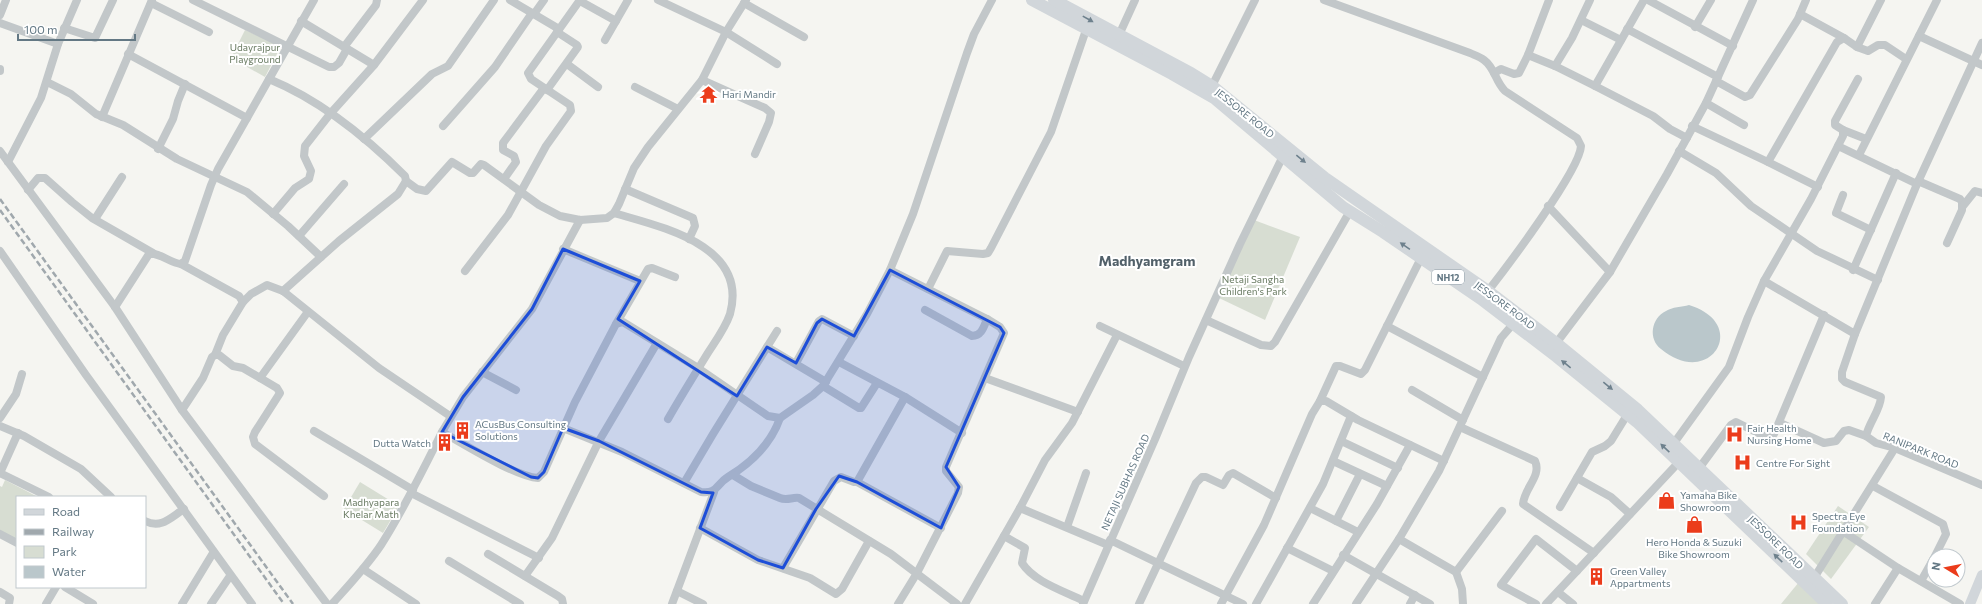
<svg xmlns="http://www.w3.org/2000/svg" width="1982" height="604" viewBox="0 0 1982 604" font-family="Commissioner,sans-serif">
  <style>
    .green { fill: #d7ddd2 }
    .water { fill: #bac7cb }
    .lines { fill: none; stroke-linecap: round; stroke-linejoin: round }
    .minor { stroke: #c2c7c9; stroke-width: 8 }
    .major { stroke: #d1d6da; stroke-width: 10 }
    .highway { stroke: #d1d6da; stroke-width: 12 }
    .rail { stroke: #a0a8ad; stroke-width: 2.5; stroke-dasharray: 6 3; stroke-linecap: butt }
    .oneway { fill: #6e818d }
    .marked { fill: #1d4ed8; fill-opacity: 0.2; stroke: #1d4ed8; stroke-width: 3; stroke-linejoin: round }
    .labels { text-anchor: middle; dominant-baseline: central; stroke-width: 4; stroke-linejoin: round; paint-order: stroke }
    .shield { fill: #fff; stroke: #92a0a9; stroke-width: 1 }
    .shield-label { font-size: 9px; font-weight: bold; fill: #637884 }
    .park-label { font-size: 10px; fill: #697b62; stroke: #fff }
    .poi-label { font-size: 10px; fill: #637884; stroke: #fff; text-anchor: start }
    .street-label { font-size: 10px; fill: #637884; stroke: #fff }
    .district-label { font-size: 14px; font-weight: bold; fill: #516069; stroke: #fff }
  </style>
  <rect width="100%" height="100%" fill="#f5f5f1"/>
  <!-- green -->
  <g class="green">
    <path d="M 245,30 L 281,46 L 265,77 L 231,58 Z"/>
    <path d="M 1254,220 L 1300,237 L 1265,320 L 1219,298 Z"/>
    <path d="M 5,480 L 38,497 L 17,497 L 17,540 L 0,532 L 0,486 L 2,487 Z"/>
    <path d="M 360,482 L 399,506 L 383,533 L 344,509 Z"/>
    <path d="M 1838,506 L 1869,527 L 1831,579 L 1806,554 Z"/>
    <path d="M 1799,582 L 1825,604 L 1781,604 Z"/>
  </g>
  <!-- water -->
  <path class="water" d="M 1689,305 C 1751,324 1710,390 1661,349 C 1648,339 1651,318 1666,311 C 1672,307 1682,307 1689,305 Z"/>
  <g class="lines">
    <!-- minor -->
    <g class="minor">
      <path d="M 193,0 L 329,67 L 334,67 L 339,63 L 347,49"/>
      <path d="M 510,0 L 559,29"/>
      <path d="M 658,0 L 726,32 L 777,64"/>
      <path d="M 1324,0 L 1470,53 C 1474,55 1480,57 1484,60 C 1495,68 1495,81 1505,91 L 1577,138 L 1581,146 C 1580,170 1506,268 1488,291"/>
      <path d="M 1648,0 L 1733,46"/>
      <path d="M 580,1 L 616,21"/>
      <path d="M 151,3 L 209,32"/>
      <path d="M 744,3 L 804,37"/>
      <path d="M 534,14 L 544,0"/>
      <path d="M 1800,14 L 1844,38"/>
      <path d="M 0,15 L 6,0"/>
      <path d="M 1581,20 L 1621,40"/>
      <path d="M 301,21 L 374,65"/>
      <path d="M 0,23 L 58,44"/>
      <path d="M 1695,27 L 1711,0"/>
      <path d="M 64,28 L 95,38 L 113,0"/>
      <path d="M 1627,29 L 1718,77"/>
      <path d="M 1119,35 L 1135,0"/>
      <path d="M 1919,36 L 1982,65"/>
      <path d="M 605,40 L 628,0"/>
      <path d="M 344,47 L 376,5 L 377,0"/>
      <path d="M 1857,47 L 1881,0"/>
      <path d="M 128,54 L 247,118"/>
      <path d="M 1528,55 L 1555,66 L 1595,86 L 1653,116 L 1670,129 L 1687,138"/>
      <path d="M 567,64 L 598,87"/>
      <path d="M 1555,66 L 1572,38 L 1590,0"/>
      <path d="M 0,69 L 0,71"/>
      <path d="M 1494,73 L 1501,69 L 1514,74 L 1519,73 L 1528,55 L 1549,0"/>
      <path d="M 269,79 C 320,100 366,137 405,176 L 406,181 L 398,194 L 339,241 L 283,291"/>
      <path d="M 702,80 L 765,108 L 771,113 L 769,122 L 755,154"/>
      <path d="M 1716,81 L 1745,97 L 1750,95 L 1798,19 L 1806,0"/>
      <path d="M 47,82 L 71,94 L 96,114 L 123,125 L 177,159 L 247,192 L 288,226 L 321,257"/>
      <path d="M 1212,86 L 1255,0"/>
      <path d="M 1595,86 L 1644,0"/>
      <path d="M 635,87 L 678,109"/>
      <path d="M 547,90 L 578,47 L 577,45 L 557,32"/>
      <path d="M 1706,103 L 1744,125"/>
      <path d="M 102,117 L 152,0"/>
      <path d="M 443,126 L 495,67 L 532,13"/>
      <path d="M 1692,126 L 1768,162"/>
      <path d="M 1843,130 L 1866,139"/>
      <path d="M 364,139 L 432,74 L 448,66 L 494,0"/>
      <path d="M 1838,146 L 1917,184"/>
      <path d="M 158,149 L 173,119 L 178,101 L 185,84"/>
      <path d="M 0,151 L 115,307 L 182,410 L 327,604"/>
      <path d="M 1679,151 L 1716,173 L 1751,206 L 1817,251 L 1878,280"/>
      <path d="M 1859,155 L 1937,0"/>
      <path d="M 8,162 L 41,98 L 58,44 L 77,0"/>
      <path d="M 504,179 L 516,162 L 514,156 L 503,150 L 503,143 L 544,88"/>
      <path d="M 406,181 L 417,189 L 426,191 L 452,162 L 470,173 L 473,173 L 481,164 L 484,165 L 539,205 L 560,216 L 580,220 L 607,218 L 614,213 L 619,204 L 634,168 L 648,147 L 702,80 L 726,32 L 746,0"/>
      <path d="M 1918,181 L 1960,199 L 1962,202 L 1962,210 L 1947,243"/>
      <path d="M 1818,187 L 1768,162 L 1837,42 L 1844,38 L 1857,47 L 1868,51 L 1878,45 L 1885,45 L 1906,59"/>
      <path d="M 625,189 L 693,218 L 695,226 L 689,239"/>
      <path d="M 28,190 L 38,178 L 45,178 L 72,202 L 92,218 L 153,253"/>
      <path d="M 1843,195 L 1836,213 L 1871,230"/>
      <path d="M 1548,206 L 1610,272"/>
      <path d="M 1963,206 L 1975,191 L 1982,193"/>
      <path d="M 614,213 C 661,227 749,245 730,314 C 725,329 714,343 706,356 C 693,377 680,398 668,419"/>
      <path d="M 273,214 L 295,188 L 309,179 L 311,171 L 304,156 L 305,146 L 330,114 L 374,65 L 423,0"/>
      <path d="M 95,219 L 122,177"/>
      <path d="M 299,236 L 344,184"/>
      <path d="M 563,249 L 640,281"/>
      <path d="M 0,251 L 86,375 L 252,604"/>
      <path d="M 181,264 L 239,296 L 243,302 L 223,335 L 215,355"/>
      <path d="M 890,270 L 987,319 L 1000,327 L 1004,333 L 946,467 L 946,471 L 959,487 L 958,493 L 917,573 L 898,604"/>
      <path d="M 1853,270 L 1896,173"/>
      <path d="M 465,271 L 508,215 L 546,146 L 571,111 L 570,105 L 531,79 L 528,73 L 580,0"/>
      <path d="M 1764,281 L 1855,334 L 1917,184 L 1982,43"/>
      <path d="M 928,289 L 947,251 L 983,254 L 988,253 L 991,248 L 1051,132 L 1086,30"/>
      <path d="M 243,302 L 251,294 L 267,285 L 283,291 L 379,368 L 450,416"/>
      <path d="M 115,307 L 149,254 C 159,252 170,263 181,264 L 185,261 L 211,185 L 218,169 L 314,0"/>
      <path d="M 925,310 L 972,336 C 982,336 984,326 987,319"/>
      <path d="M 1206,320 L 1261,345 L 1271,346 L 1275,342 L 1350,211"/>
      <path d="M 616,324 L 648,269 L 652,268 L 675,277"/>
      <path d="M 1100,326 L 1184,366"/>
      <path d="M 1387,326 L 1483,377"/>
      <path d="M 1855,334 L 1842,372 L 1842,379 L 1845,382 L 1881,397 C 1880,411 1869,422 1866,436 L 1876,443 L 1895,448 L 1982,485"/>
      <path d="M 1554,346 L 1610,272 L 1667,174 L 1706,103 L 1753,0"/>
      <path d="M 767,347 L 826,382"/>
      <path d="M 839,362 L 905,397 L 962,433"/>
      <path d="M 796,363 L 819,321 L 822,319 L 854,336"/>
      <path d="M 482,372 L 516,390"/>
      <path d="M 260,378 L 307,313"/>
      <path d="M 985,378 L 1078,412"/>
      <path d="M 823,386 L 859,408 L 861,408 L 877,383"/>
      <path d="M 1412,390 L 1463,420"/>
      <path d="M 1320,401 L 1336,366 L 1340,366 L 1361,374 L 1365,370 L 1421,258"/>
      <path d="M 182,410 L 203,378 L 212,357 L 215,355 L 219,355 L 233,366 L 243,368 L 277,388 L 280,393 L 255,432 L 253,437 L 255,444 L 324,496"/>
      <path d="M 0,418 L 16,394 L 22,374"/>
      <path d="M 1780,423 L 1824,443 L 1836,441 L 1844,431 L 1849,430 L 1866,436"/>
      <path d="M 0,426 L 24,436 L 81,469 L 111,497"/>
      <path d="M 1460,427 L 1535,461 C 1542,476 1524,488 1523,504 L 1594,553"/>
      <path d="M 563,428 L 622,452 L 701,492 C 718,494 715,485 728,477 C 751,463 771,444 780,418"/>
      <path d="M 314,431 L 413,490"/>
      <path d="M 442,432 L 463,397 L 532,309 L 580,220"/>
      <path d="M 1341,441 L 1398,468"/>
      <path d="M 1674,443 L 1729,367 L 1748,317 L 1764,281 L 1811,199 L 1843,136 L 1843,130 L 1835,125 L 1835,121 L 1858,79"/>
      <path d="M 1333,461 L 1387,486"/>
      <path d="M 1700,467 L 1731,425 L 1736,422 L 1764,436 L 1769,437 L 1774,434 L 1824,315"/>
      <path d="M 0,473 L 49,497"/>
      <path d="M 0,473 L 18,433"/>
      <path d="M 733,475 L 751,486 L 780,498 C 787,501 792,497 799,498 L 891,554 L 957,604"/>
      <path d="M 1577,478 L 1611,497 L 1630,514"/>
      <path d="M 857,482 L 941,528"/>
      <path d="M 684,483 L 713,434 L 777,331"/>
      <path d="M 1873,486 L 1943,524 L 1946,534 L 1935,556"/>
      <path d="M 411,493 L 539,558"/>
      <path d="M 1560,507 L 1592,452 L 1605,446 L 1611,441 L 1627,415"/>
      <path d="M 1020,508 L 1108,545"/>
      <path d="M 1310,508 L 1358,532"/>
      <path d="M 145,521 C 161,529 170,518 184,509"/>
      <path d="M 1336,521 L 1360,474"/>
      <path d="M 1067,527 L 1086,473"/>
      <path d="M 700,528 L 758,560 L 810,578 L 836,594 L 842,589 L 869,541"/>
      <path d="M 1844,532 L 1898,568 L 1960,604"/>
      <path d="M 0,534 L 17,543"/>
      <path d="M 1004,536 L 1025,548 L 1022,563 C 1034,582 1064,591 1084,601"/>
      <path d="M 1399,539 L 1456,572 L 1462,589 L 1463,604"/>
      <path d="M 1110,540 L 1243,604"/>
      <path d="M 1287,548 L 1333,571"/>
      <path d="M 488,554 L 558,596 L 562,599 L 563,604"/>
      <path d="M 1343,555 L 1430,604"/>
      <path d="M 449,561 L 520,604"/>
      <path d="M 783,568 L 834,481 L 841,477 L 854,482 L 857,482 L 905,397"/>
      <path d="M 363,569 L 416,604"/>
      <path d="M 1456,572 L 1502,511"/>
      <path d="M 525,576 L 552,538 L 599,441 L 657,343"/>
      <path d="M 1814,578 L 1895,448"/>
      <path d="M 1921,581 L 1934,558"/>
      <path d="M 65,587 L 93,604"/>
      <path d="M 677,591 L 703,604"/>
      <path d="M 0,592 L 10,598 L 9,604"/>
      <path d="M 1558,592 L 1573,604"/>
      <path d="M 46,604 L 56,587"/>
      <path d="M 182,604 L 213,553"/>
      <path d="M 211,604 L 230,576"/>
      <path d="M 332,604 C 349,585 367,566 381,545 C 404,509 423,470 442,432 C 464,444 516,477 538,478 L 544,472 L 575,402 L 616,324 L 623,322 L 698,368 L 768,416 L 780,418 L 813,395 L 823,386 L 867,314 L 890,270 L 913,214 L 967,53 L 974,34 L 992,0"/>
      <path d="M 672,604 L 714,492"/>
      <path d="M 965,604 L 1020,508 L 1045,460 L 1072,423 L 1117,335"/>
      <path d="M 1083,604 L 1156,437 L 1189,357 L 1240,244 L 1283,156"/>
      <path d="M 1139,604 L 1196,483 L 1202,477 L 1206,477 L 1223,485 L 1229,475 L 1233,473 L 1276,498"/>
      <path d="M 1221,604 L 1264,525 L 1312,414 L 1320,401 L 1326,401 L 1358,420 L 1444,461"/>
      <path d="M 1256,604 L 1323,484 L 1351,416"/>
      <path d="M 1313,604 L 1377,504 L 1410,445"/>
      <path d="M 1356,604 L 1399,539 L 1439,471 L 1501,338 L 1513,324"/>
      <path d="M 1410,604 L 1415,595"/>
      <path d="M 1536,604 L 1501,585 L 1536,539 L 1577,571"/>
      <path d="M 1546,604 L 1679,462"/>
      <path d="M 1875,604 L 1898,568"/>
    </g>
    <!-- major -->
    <path class="major" d="M 1970,604 L 1982,575"/>
    <!-- highway -->
    <g class="highway">
      <path d="M 1032,0 L 1172,74 L 1214,98 L 1343,207 L 1383,232 L 1481,299 L 1557,357 L 1637,422 L 1827,604"/>
      <path d="M 1054,0 L 1191,73 L 1212,86 L 1325,178 L 1488,291 L 1556,343 L 1638,410 L 1842,604"/>
    </g>
    <!-- rail -->
    <g class="rail">
      <path d="M 0,199 L 293,604"/>
      <path d="M 0,210 L 284,604"/>
    </g>
  </g>
  <!-- one-way arrows -->
  <defs><path id="oneway-solid" d="M-6-.8H1V-3.2L6.5 0L1 3.2V.8H-6Z"/></defs>
  <g class="oneway">
    <use href="#oneway-solid" transform="translate(1088 19) rotate(29)"/>
    <use href="#oneway-solid" transform="translate(1301 159) rotate(39)"/>
    <use href="#oneway-solid" transform="translate(1405 246) rotate(-145)"/>
    <use href="#oneway-solid" transform="translate(1566 364) rotate(-141)"/>
    <use href="#oneway-solid" transform="translate(1608 386) rotate(39)"/>
    <use href="#oneway-solid" transform="translate(1665 448) rotate(-137)"/>
    <use href="#oneway-solid" transform="translate(1778 558) rotate(-136)"/>
  </g>
  <!-- marked area -->
  <path class="marked" d="M 563,249 L 640,281 L 618,319 L 737,396 L 767,347 L 796,363 L 817,323 L 822,319 L 854,336 L 890,270 L 1000,327 L 1004,333 L 946,467 L 959,487 L 941,528 L 857,482 L 839,476 L 816,509 L 783,568 L 758,560 L 700,528 L 713,493 L 701,492 L 599,441 L 563,428 L 544,472 L 538,478 L 531,477 L 442,432 L 463,397 L 532,309 Z"/>
  <!-- icons -->
  <defs>
    <symbol id="temple-bare" viewBox="-9 -9 18 18"><path d="M0-6L5-2H3V0L6.5 2.5H4V6H1.5V3h-3V6H-4V2.5H-6.5L-3 0V-2H-5Z" fill="#eb3c1b" stroke="#fff" stroke-width="2.5" paint-order="stroke"/></symbol>
    <symbol id="building-bare" viewBox="-9 -9 18 18"><path d="M-4-6H4V6H1V3H-1V6H-4ZM-2.5-4.3h1.7v1.8h-1.7ZM.8-4.3h1.7v1.8H.8ZM-2.5-1h1.7V.8h-1.7ZM.8-1h1.7V.8H.8Z" fill="#eb3c1b" stroke="#fff" stroke-width="2.5" paint-order="stroke"/></symbol>
    <symbol id="hospital-bare" viewBox="-9 -9 18 18"><path d="M-5-5h3v3.5h4V-5h3V5h-3V1.5h-4V5h-3Z" fill="#eb3c1b" stroke="#fff" stroke-width="2.5" paint-order="stroke"/></symbol>
    <symbol id="shop-bare" viewBox="-9 -9 18 18"><path d="M-5-2.5h2.3a2.7 3.5 0 0 1 5.4 0H5L5.5 6h-11ZM-1.5-2.5h3a1.5 2.3 0 0 0-3 0Z" fill="#eb3c1b" stroke="#fff" stroke-width="2.5" paint-order="stroke"/></symbol>
  </defs>
  <g fill-rule="evenodd">
    <use href="#temple-bare" x="696" y="82" width="25" height="25"/>
    <use href="#building-bare" x="450" y="418" width="25" height="25"/>
    <use href="#hospital-bare" x="1722" y="422" width="25" height="25"/>
    <use href="#building-bare" x="432" y="430" width="25" height="25"/>
    <use href="#hospital-bare" x="1730" y="450" width="25" height="25"/>
    <use href="#shop-bare" x="1654" y="488" width="25" height="25"/>
    <use href="#hospital-bare" x="1786" y="510" width="25" height="25"/>
    <use href="#shop-bare" x="1682" y="512" width="25" height="25"/>
    <use href="#building-bare" x="1584" y="564" width="25" height="25"/>
  </g>
  <g class="labels">
    <!-- shield labels -->
    <rect class="shield" x="1432" y="270" width="32" height="14" rx="3"/>
    <g class="shield-label">
      <text x="1448" y="277">NH12</text>
    </g>
    <!-- park labels -->
    <g class="park-label">
      <text x="255" y="47">Udayrajpur<tspan x="255" dy="12">Playground</tspan></text>
      <text x="1253" y="279">Netaji Sangha<tspan x="1253" dy="12">Children's Park</tspan></text>
      <text x="371" y="502">Madhyapara<tspan x="371" dy="12">Khelar Math</tspan></text>
    </g>
    <!-- poi labels -->
    <g class="poi-label">
      <text x="722" y="94">Hari Mandir</text>
      <text x="475" y="424">ACusBus Consulting<tspan x="475" dy="12">Solutions</tspan></text>
      <text x="1747" y="428">Fair Health<tspan x="1747" dy="12">Nursing Home</tspan></text>
      <text x="431" y="443" text-anchor="end">Dutta Watch</text>
      <text x="1756" y="463">Centre For Sight</text>
      <text x="1680" y="495">Yamaha Bike<tspan x="1680" dy="12">Showroom</tspan></text>
      <text x="1812" y="516">Spectra Eye<tspan x="1812" dy="12">Foundation</tspan></text>
      <text x="1694" y="542" text-anchor="middle">Hero Honda &amp; Suzuki<tspan x="1694" dy="12">Bike Showroom</tspan></text>
      <text x="1610" y="571">Green Valley<tspan x="1610" dy="12">Appartments</tspan></text>
    </g>
    <!-- street labels -->
    <g class="street-label">
      <text transform="translate(1245 113) rotate(39)">JESSORE ROAD</text>
      <text transform="translate(1505 305) rotate(37)">JESSORE ROAD</text>
      <text transform="translate(1921 450) rotate(22)">RANIPARK ROAD</text>
      <text transform="translate(1125 482) rotate(-66)">NETAJI SUBHAS ROAD</text>
      <text transform="translate(1776 542) rotate(44)">JESSORE ROAD</text>
    </g>
    <!-- district labels -->
    <g class="district-label">
      <text x="1147" y="260">Madhyamgram</text>
    </g>
  </g>
  <!-- legend -->
  <rect x="16" y="496" width="130" height="92" fill="#ffffff" stroke="#c1c9ce"/>
  <rect x="24" y="509" width="20" height="6" fill="#d1d6da" stroke="#c1c9ce"/>
  <text x="52" y="516" font-size="12" fill="#637884">Road</text>
  <rect x="24" y="529" width="20" height="6" fill="#a0a8ad" stroke="#c1c9ce"/>
  <text x="52" y="536" font-size="12" fill="#637884">Railway</text>
  <rect x="24" y="546" width="20" height="12" fill="#d7ddd2" stroke="#c1c9ce"/>
  <text x="52" y="556" font-size="12" fill="#637884">Park</text>
  <rect x="24" y="566" width="20" height="12" fill="#bac7cb" stroke="#c1c9ce"/>
  <text x="52" y="576" font-size="12" fill="#637884">Water</text>
  <!-- north arrow -->
  <g transform="translate(1946 568) rotate(280)"><circle r="19" fill="#ffffff" stroke="#c1c9ce"/>
  <path d="M0-3L7 15L0 10L-7 15Z" fill="#eb3c1b"/>
  <text y="-6" font-size="11" font-weight="bold" text-anchor="middle" fill="#637884">N</text>
  </g>
  <!-- scale -->
  <path d="M18 34v6h117v-6" fill="none" stroke="#637884" stroke-width="2"/>
  <text x="24" y="34" font-size="12" fill="#637884" stroke="#ffffff" stroke-width="3" paint-order="stroke">100 m</text>
</svg>
